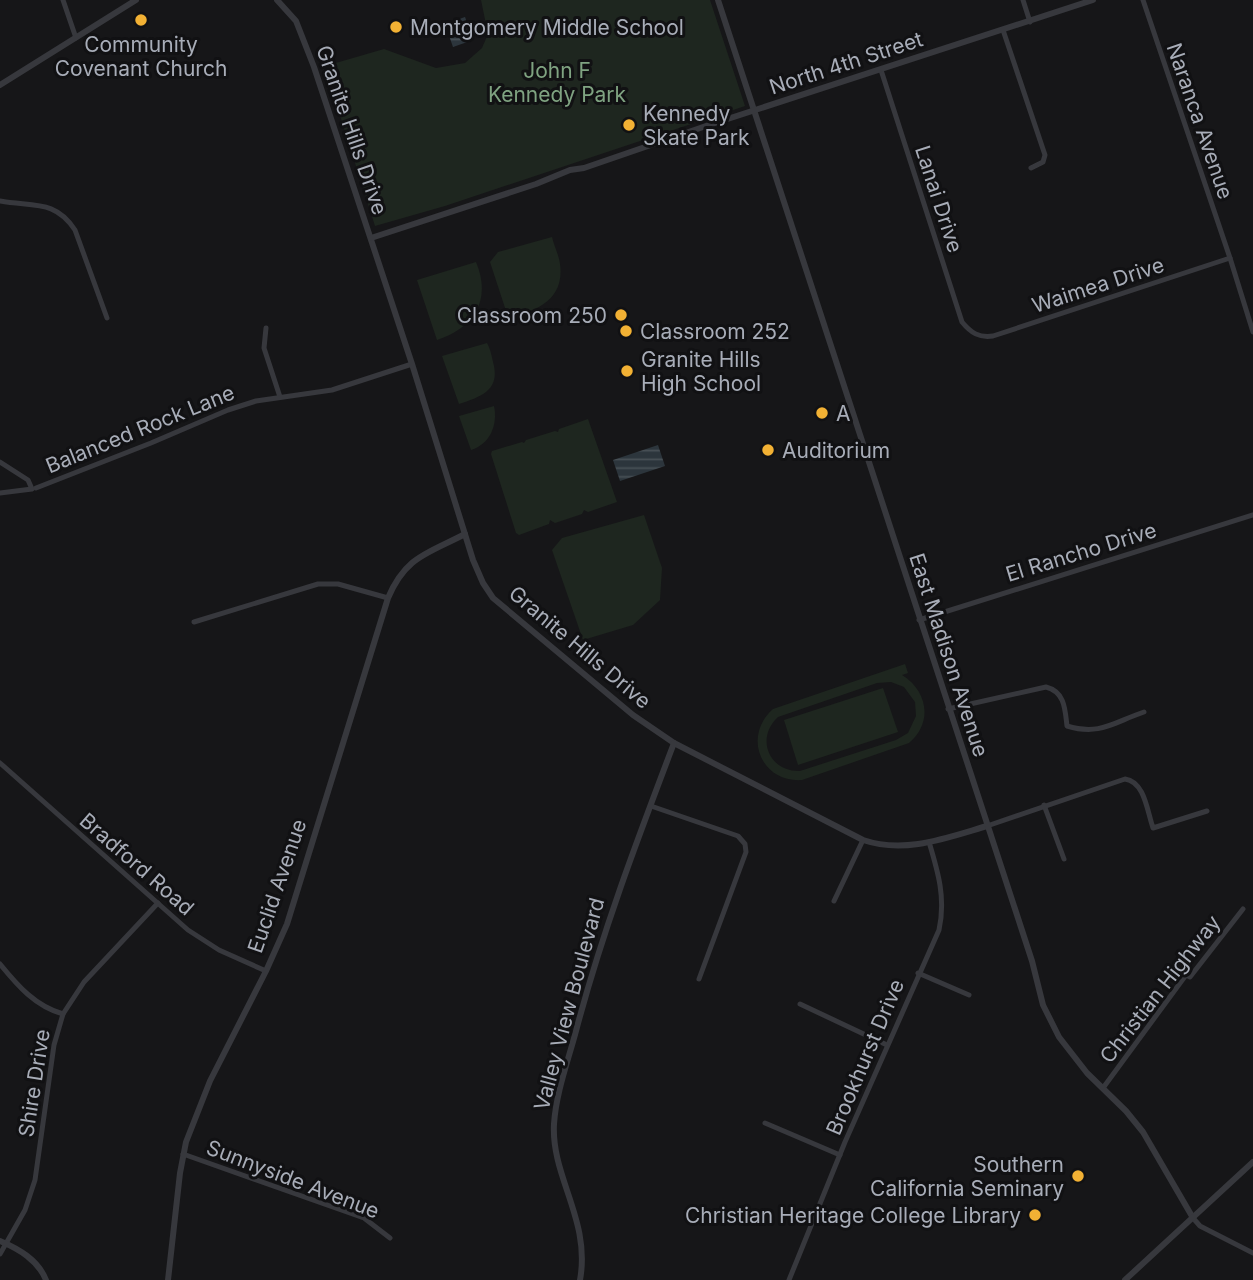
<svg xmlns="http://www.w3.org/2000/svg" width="1253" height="1280" viewBox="0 0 1253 1280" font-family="Inter,sans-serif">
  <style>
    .park { fill: #1e261f; fill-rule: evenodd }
    .water { fill: url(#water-rules) }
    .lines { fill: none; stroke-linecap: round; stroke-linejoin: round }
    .minor { stroke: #37383d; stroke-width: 5 }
    .tertiary { stroke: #37383d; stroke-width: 6 }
    .poi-dot { fill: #f2b134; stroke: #111113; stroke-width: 2.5 }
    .labels { text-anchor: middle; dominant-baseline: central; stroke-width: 6; stroke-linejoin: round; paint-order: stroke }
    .poi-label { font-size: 21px; fill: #a8adb8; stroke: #111113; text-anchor: start }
    .street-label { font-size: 21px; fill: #a8adb8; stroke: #111113 }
    .park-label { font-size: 21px; fill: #7fa381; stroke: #111113 }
  </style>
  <defs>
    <pattern id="water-rules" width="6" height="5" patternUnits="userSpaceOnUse" patternTransform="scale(1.75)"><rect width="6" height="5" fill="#2c353c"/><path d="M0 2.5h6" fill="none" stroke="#485056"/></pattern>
  </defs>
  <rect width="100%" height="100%" fill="#161618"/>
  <!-- park -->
  <g class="park">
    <path d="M 481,0 L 710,0 L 745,106 L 445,206 L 375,226 L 337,106 L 322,67 L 384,49 L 436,68 L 465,63 L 482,48 L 488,34 Z"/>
    <path d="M 552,237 C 554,246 559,255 560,264 C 565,300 536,312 508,317 L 490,262 L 498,252 Z"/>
    <path d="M 476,262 C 492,300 474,328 437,340 L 417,280 Z"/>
    <path d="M 487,343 C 491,350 492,358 494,366 C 499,391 480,397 459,404 L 442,356 Z"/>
    <path d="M 494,406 C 498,425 490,444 471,450 L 459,416 Z"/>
    <path d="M 588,419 L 617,502 L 588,512 L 584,510 L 582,514 L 555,523 L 550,520 L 549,524 L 519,535 L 516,533 L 491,454 L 492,451 L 522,442 L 524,443 L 526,440 L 555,431 L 558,432 L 559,429 Z"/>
    <path d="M 644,515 L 662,568 L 660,600 L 633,625 L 583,640 L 552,550 L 562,538 Z"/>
    <path d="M 905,664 L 908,673 L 902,675 C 928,691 933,723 909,743 L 802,780 C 761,783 742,736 773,709 ZM 891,682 L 904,687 L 915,702 L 916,716 L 908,733 L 896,740 L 800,771 C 769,772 755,738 778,717 L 877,683 Z"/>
    <path d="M 883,688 L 898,732 L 798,765 L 784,720 Z"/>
  </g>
  <!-- water -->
  <g class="water">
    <path d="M 465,17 L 473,40 L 453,47 L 445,24 Z"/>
    <path d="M 658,445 L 665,466 L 620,481 L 613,460 Z"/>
  </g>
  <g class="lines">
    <!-- minor -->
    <g class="minor">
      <path d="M 63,0 L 76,38"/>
      <path d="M 1023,0 L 1030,22"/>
      <path d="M 1143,0 L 1230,258 L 1253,332"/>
      <path d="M 1003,30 L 1045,155 L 1043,162 L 1031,168"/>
      <path d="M 881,70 L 962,322 C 971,333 979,338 993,336 L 1230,258"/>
      <path d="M 0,201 C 32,207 55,199 75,230 L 107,318"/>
      <path d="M 266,328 L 264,348 L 280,397"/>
      <path d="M 0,462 L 28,480 L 32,489 L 0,493"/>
      <path d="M 36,488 L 151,443 L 228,410 L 256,401 L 332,390 L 412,364"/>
      <path d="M 919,620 L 1253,515"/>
      <path d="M 194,622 L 318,584 L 338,584 L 388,598"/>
      <path d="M 948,709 L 1046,687 C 1065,692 1065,709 1067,726 C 1100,736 1114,722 1144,712"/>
      <path d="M 0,763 L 188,930 L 219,950 L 266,971"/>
      <path d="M 1044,805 L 1064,859"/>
      <path d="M 651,806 L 738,836 L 745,844 L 746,852 L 699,979"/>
      <path d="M 987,826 L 1125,779 C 1145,782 1147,811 1153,828 L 1207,811"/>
      <path d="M 834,901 L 863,840"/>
      <path d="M 0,964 C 18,986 35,1006 63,1014"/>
      <path d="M 918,973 L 969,995"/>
      <path d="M 800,1004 L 887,1045"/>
      <path d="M 1103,1088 L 1186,975 L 1190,977 L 1243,909"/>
      <path d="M 765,1123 L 840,1155"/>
      <path d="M 183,1154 L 364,1218 L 390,1238"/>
      <path d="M 1193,1218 L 1200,1226 L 1253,1253"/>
      <path d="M 0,1254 L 25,1210 L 35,1180 L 54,1045 L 63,1014 L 84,982 L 158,903"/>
      <path d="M 789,1280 L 845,1142 L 939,930 C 946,898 938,872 929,842"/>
    </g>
    <!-- tertiary -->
    <g class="tertiary">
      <path d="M 277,0 L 296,21 L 314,67 L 412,364 L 473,560 L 483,583 L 493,598 L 633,715 L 674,743 L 863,840 C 905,854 946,838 987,826"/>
      <path d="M 718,0 L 1032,961 L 1043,1005 L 1059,1037 L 1087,1073 L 1126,1111 L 1143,1132 L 1193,1218"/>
      <path d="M 0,85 L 136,0"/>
      <path d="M 371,238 L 536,184 L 570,170 L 584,168 L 706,126 L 1093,0"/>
      <path d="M 0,1241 C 19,1249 38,1260 46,1280"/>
      <path d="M 168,1280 L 180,1173 L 186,1142 L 210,1081 L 266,971 L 287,924 L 388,598 C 406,556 427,554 465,534"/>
      <path d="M 580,1280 C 591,1220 551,1177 554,1124 C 556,1093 568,1061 576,1031 C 602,932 638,838 674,743"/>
      <path d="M 1125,1280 L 1253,1162"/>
    </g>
  </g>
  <!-- markers -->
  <g class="poi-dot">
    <circle cx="141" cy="20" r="7"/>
    <circle cx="396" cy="27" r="7"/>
    <circle cx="629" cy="125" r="7"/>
    <circle cx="621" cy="315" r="7"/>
    <circle cx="626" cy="331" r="7"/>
    <circle cx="627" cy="371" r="7"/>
    <circle cx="822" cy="413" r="7"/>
    <circle cx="768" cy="450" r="7"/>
    <circle cx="1078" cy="1176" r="7"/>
    <circle cx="1035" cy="1215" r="7"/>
  </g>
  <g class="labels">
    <!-- poi labels -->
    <g class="poi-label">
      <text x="410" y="27">Montgomery Middle School</text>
      <text x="141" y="44" text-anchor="middle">Community<tspan x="141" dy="24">Covenant Church</tspan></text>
      <text x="643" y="113">Kennedy<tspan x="643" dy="24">Skate Park</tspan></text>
      <text x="607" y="315" text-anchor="end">Classroom 250</text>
      <text x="640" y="331">Classroom 252</text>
      <text x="641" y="359">Granite Hills<tspan x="641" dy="24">High School</tspan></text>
      <text x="836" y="413">A</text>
      <text x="782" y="450">Auditorium</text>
      <text x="1064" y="1164" text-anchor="end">Southern<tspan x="1064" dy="24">California Seminary</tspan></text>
      <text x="1021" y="1215" text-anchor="end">Christian Heritage College Library</text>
    </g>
    <!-- street labels -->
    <g class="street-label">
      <text transform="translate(846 63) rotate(-18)">North 4th Street</text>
      <text transform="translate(1200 121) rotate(71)">Naranca Avenue</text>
      <text transform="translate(352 130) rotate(71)">Granite Hills Drive</text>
      <text transform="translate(939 199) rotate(72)">Lanai Drive</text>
      <text transform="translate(1098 285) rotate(-18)">Waimea Drive</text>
      <text transform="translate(140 429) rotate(-22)">Balanced Rock Lane</text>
      <text transform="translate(1081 552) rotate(-17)">El Rancho Drive</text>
      <text transform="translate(580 647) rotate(40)">Granite Hills Drive</text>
      <text transform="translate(949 655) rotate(72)">East Madison Avenue</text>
      <text transform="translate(137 864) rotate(41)">Bradford Road</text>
      <text transform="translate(277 886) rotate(-71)">Euclid Avenue</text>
      <text transform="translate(1160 989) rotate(-52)">Christian Highway</text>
      <text transform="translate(569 1004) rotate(-75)">Valley View Boulevard</text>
      <text transform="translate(865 1057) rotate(-67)">Brookhurst Drive</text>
      <text transform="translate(34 1083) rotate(-81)">Shire Drive</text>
      <text transform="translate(293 1179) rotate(21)">Sunnyside Avenue</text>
    </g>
    <!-- park labels -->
    <g class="park-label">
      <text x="557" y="70">John F<tspan x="557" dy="24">Kennedy Park</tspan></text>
    </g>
  </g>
</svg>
